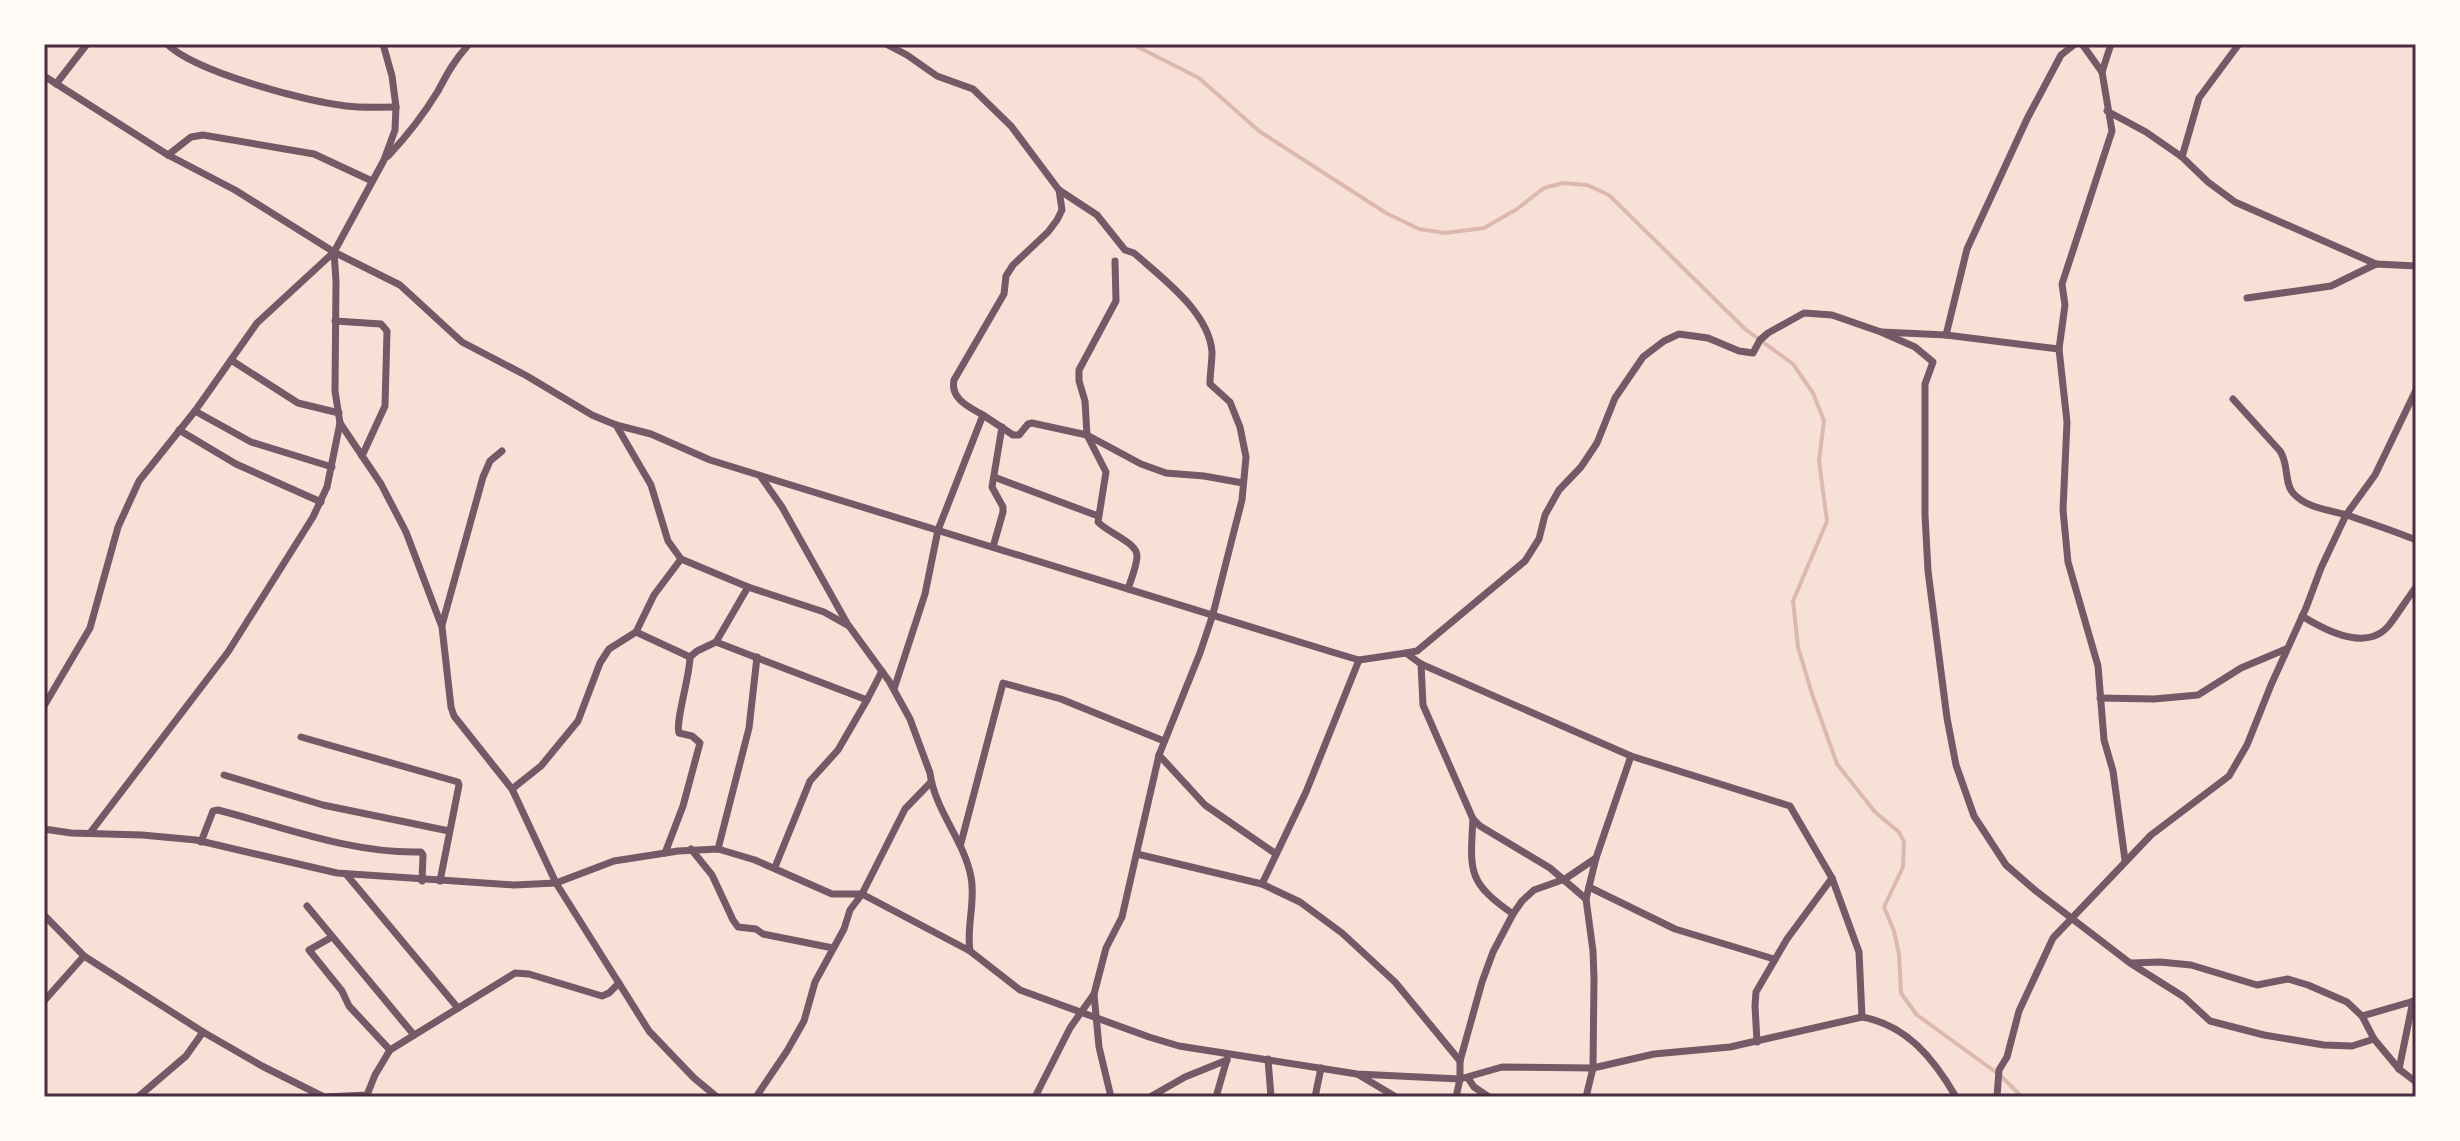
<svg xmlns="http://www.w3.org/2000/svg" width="2460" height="1141" viewBox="0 0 2460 1141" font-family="Lato,sans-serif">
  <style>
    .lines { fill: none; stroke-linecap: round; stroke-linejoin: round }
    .stream { stroke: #dcb8b0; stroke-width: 4 }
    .minor { stroke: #755966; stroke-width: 7 }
    .neatline { fill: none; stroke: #4a2c40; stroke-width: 3 }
  </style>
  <rect width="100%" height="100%" fill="#f7e1d7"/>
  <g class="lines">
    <!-- stream -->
    <path class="stream" d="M 1132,44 L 1199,78 L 1259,131 L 1386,213 L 1419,229 L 1445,233 L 1484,228 L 1517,209 L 1544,188 L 1563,183 L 1587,185 L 1609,195 L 1745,329 L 1793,364 L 1813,393 L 1824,421 L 1819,461 L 1827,521 L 1793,601 L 1798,647 L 1812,694 L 1837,764 L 1875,812 L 1899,832 L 1904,842 L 1903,867 L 1884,907 L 1894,931 L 1899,954 L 1901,993 L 1917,1015 L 2001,1076 L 2022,1097"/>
    <!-- minor -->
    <g class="minor">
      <path d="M 167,44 C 195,72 305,101 346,106 C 363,108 379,107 396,107"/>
      <path d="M 886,44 L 907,55 L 937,76 L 973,89 L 1011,126 L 1059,190 L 1097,215 L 1125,250 L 1134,253 C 1162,278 1209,312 1212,352 C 1212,362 1210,373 1210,384 L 1230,402 L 1240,427 L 1246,457 L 1242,500 L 1231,543 L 1213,614 L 1200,653 L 1159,755 L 1122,917 L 1106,948 L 1094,994 L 1070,1028 L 1035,1097"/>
      <path d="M 2082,44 L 2102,72 L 2112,131 L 2062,284 L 2065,305 L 2059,349 L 2067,422 L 2063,510 L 2068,562 L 2098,666 L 2104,740 L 2113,771 L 2125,860"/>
      <path d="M 2102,72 L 2111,44"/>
      <path d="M 44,76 L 168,155 L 235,190 L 334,252 L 400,285 L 462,342 L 527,376 L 592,415 L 616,425 L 651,434 L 710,460 L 1332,652 L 1359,660 L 1406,653 L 1421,664 L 1631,756 L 1790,806 L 1832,878 L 1859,952 L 1862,1017"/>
      <path d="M 56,84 L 87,44"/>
      <path d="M 2107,111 L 2146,132 L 2182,157 L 2208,182 L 2235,202 L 2376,264"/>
      <path d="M 168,155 L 191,137 L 203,135 L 314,154 L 372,181"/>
      <path d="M 388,156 C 407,136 424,114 438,91 C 448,72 454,61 469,44"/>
      <path d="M 2182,157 L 2199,98 L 2239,44"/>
      <path d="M 334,252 L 336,281 L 335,391 L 340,423 L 381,484 L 406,532 L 442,627 L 451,707 L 454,716 L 512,789 L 556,883 L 649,1031 L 694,1078 L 717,1097"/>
      <path d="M 2247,298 L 2331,286 L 2376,264 L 2416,266"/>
      <path d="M 335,321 L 381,324 L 387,331 L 385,406 L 362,456"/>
      <path d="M 1882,332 L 1946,335 L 2059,349"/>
      <path d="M 1946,335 L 1967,249 L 2027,119 L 2061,55 L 2075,44"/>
      <path d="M 231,360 L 298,403 L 339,413"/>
      <path d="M 2233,399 L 2280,451 C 2289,464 2284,483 2293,493 C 2307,509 2331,510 2350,516 C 2372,524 2394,531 2416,540"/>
      <path d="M 195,411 L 251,442 L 332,467"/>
      <path d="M 983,415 C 969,407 950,399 954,380 L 1004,294 L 1006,276 L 1013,265 L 1048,232 L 1057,220 L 1062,210 L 1059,190"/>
      <path d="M 616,425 L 651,485 L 668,541 L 681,559 L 748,587 L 824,612 L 849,626 L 889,681 L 910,719 L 930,773 C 935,811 964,840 971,877 C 976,901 966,927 970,951 L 1020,990 L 1149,1037 L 1179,1046 L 1357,1074 L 1460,1079 L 1502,1067 L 1593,1068 L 1654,1054 L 1730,1047 L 1862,1017 C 1907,1025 1934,1059 1956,1097"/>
      <path d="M 179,430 L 236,464 L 321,502"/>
      <path d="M 1087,435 L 1106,472 L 1098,522 C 1108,533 1137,542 1137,556 C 1137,566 1131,579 1128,589"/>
      <path d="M 1087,435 L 1141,464 L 1166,473 L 1204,476 L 1243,483"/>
      <path d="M 761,477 L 782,507 L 848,625"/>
      <path d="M 994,477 L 1098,516"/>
      <path d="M 993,547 L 1003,512 L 1003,507 L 992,487 L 1002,427"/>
      <path d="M 2302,616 C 2326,631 2368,653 2390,624 C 2399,612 2407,599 2416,587"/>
      <path d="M 442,625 L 483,477 L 490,461 L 502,451"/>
      <path d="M 636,632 L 690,657"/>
      <path d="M 716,642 L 867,700 L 882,671"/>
      <path d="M 1406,653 L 1417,651 L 1525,561 L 1539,539 L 1545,515 L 1559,490 L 1581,467 L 1597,443 L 1615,398 L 1643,357 L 1664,341 L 1679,334 L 1708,338 L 1739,351 L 1753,353 L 1760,340 L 1768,333 L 1804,313 L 1832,315 L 1881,332 L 1915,347 L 1933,362 L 1925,384 L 1925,515 L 1928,571 L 1947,718 L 1956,765 L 1974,816 L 2006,865 L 2036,891 L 2130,963 L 2184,997 L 2210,1021 L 2264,1035 L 2324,1045 L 2352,1046 L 2374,1039 L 2399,1069 L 2416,1082"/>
      <path d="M 1421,664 L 1423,705 L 1473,819 L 1480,826 L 1550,868 L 1586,899"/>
      <path d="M 894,689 L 925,594 L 938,530 L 983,415 L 1013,435 L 1019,435 L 1028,424 L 1032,423 L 1087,435 L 1085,401 L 1079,381 L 1079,370 L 1116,301 L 1115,261"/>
      <path d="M 2100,698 L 2154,699 L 2198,695 L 2241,668 L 2286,649"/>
      <path d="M 44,706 L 90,628 L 118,527 L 139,481 L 195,411 L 257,323 L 334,252 L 384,160 L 395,130 L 396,107 L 392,76 L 383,44"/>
      <path d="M 301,737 L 458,782 L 459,785 L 440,881"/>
      <path d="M 1159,755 L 1205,805 L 1276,854"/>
      <path d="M 224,775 L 323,805 L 449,831"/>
      <path d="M 512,789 L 541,766 L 578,721 L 600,663 L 609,649 L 636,632 L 654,595 L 681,559"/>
      <path d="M 1473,819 C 1470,871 1467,882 1513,914"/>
      <path d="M 44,829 L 71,833 L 142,835 L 196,840 L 337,873 L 514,885 L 556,883 L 614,861 L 678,851 L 718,849 L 755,860 L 832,894 L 862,894 L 970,951"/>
      <path d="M 90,833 L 228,652 L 313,517 L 327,487 L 340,423"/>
      <path d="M 201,842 L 213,811 L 218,810 C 284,827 352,854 421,852 L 423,855 L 422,881"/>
      <path d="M 961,843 L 1003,683 L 1061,699 L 1164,741"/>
      <path d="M 691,849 L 712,875 L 733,920 L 738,927 L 756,929 L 763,934 L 833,948"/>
      <path d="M 718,849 L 749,728 L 757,657"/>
      <path d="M 665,853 L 683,806 L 700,743 L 692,736 L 679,733 C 675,722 690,676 690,657 L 697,651 L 716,642 L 748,587"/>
      <path d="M 1137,854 L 1262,884 L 1300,902 L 1342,933 L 1395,982 L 1460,1061"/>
      <path d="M 775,867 L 810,781 L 838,750 L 867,700"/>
      <path d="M 346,874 L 458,1008"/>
      <path d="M 1262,884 L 1306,792 L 1359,660"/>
      <path d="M 1589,887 L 1675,929 L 1774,959"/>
      <path d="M 307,906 L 414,1035"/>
      <path d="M 44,915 L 84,956 L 203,1032 L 262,1066 L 324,1097 L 367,1095 L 375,1075 L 390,1050 L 515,973 L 529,974 L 602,996 L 609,993 L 619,983"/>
      <path d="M 332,937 L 309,950 L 342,991 L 349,1006 L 390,1050"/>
      <path d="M 2132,963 L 2160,962 L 2191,965 L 2257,985 L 2288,979 L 2308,985 L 2347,1002 L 2362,1016 L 2374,1039"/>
      <path d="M 1094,994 L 1099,1047 L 1111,1097"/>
      <path d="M 44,1001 L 84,956"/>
      <path d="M 2362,1016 L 2414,1001"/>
      <path d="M 1757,1042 L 1755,1006 L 1756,992 L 1787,939 L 1832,878"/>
      <path d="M 1268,1059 L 1271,1097"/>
      <path d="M 2399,1069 L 2413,1001"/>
      <path d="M 1359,1075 L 1396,1097"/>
      <path d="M 1468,1078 L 1474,1087 L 1489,1097"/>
      <path d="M 138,1097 L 186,1056 L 203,1032"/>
      <path d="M 756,1097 L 787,1051 L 804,1021 L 815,982 L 844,929 L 850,910 L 862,894 L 905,809 L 931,782"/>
      <path d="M 1150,1097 L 1185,1077 L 1227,1060"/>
      <path d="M 1216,1097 L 1227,1059"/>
      <path d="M 1315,1097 L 1321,1068"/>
      <path d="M 1456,1097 L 1460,1079 L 1460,1061 L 1482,982 L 1493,952 L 1513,914 L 1522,901 L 1534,890 L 1565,879 L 1596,858"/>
      <path d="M 1586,1097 L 1593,1068 L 1594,978 L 1593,951 L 1586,899 L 1596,858 L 1631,756"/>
      <path d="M 1997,1097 L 1999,1070 L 2007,1057 L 2019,1011 L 2053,938 L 2151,835 L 2229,776 L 2247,745 L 2271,685 L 2306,608 L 2321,568 L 2346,515 L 2375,475 L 2416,390"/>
    </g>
  </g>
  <!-- border -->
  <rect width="2460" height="1141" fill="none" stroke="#fffaf5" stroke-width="92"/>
  <rect x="46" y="46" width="2368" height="1049" class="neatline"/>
</svg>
